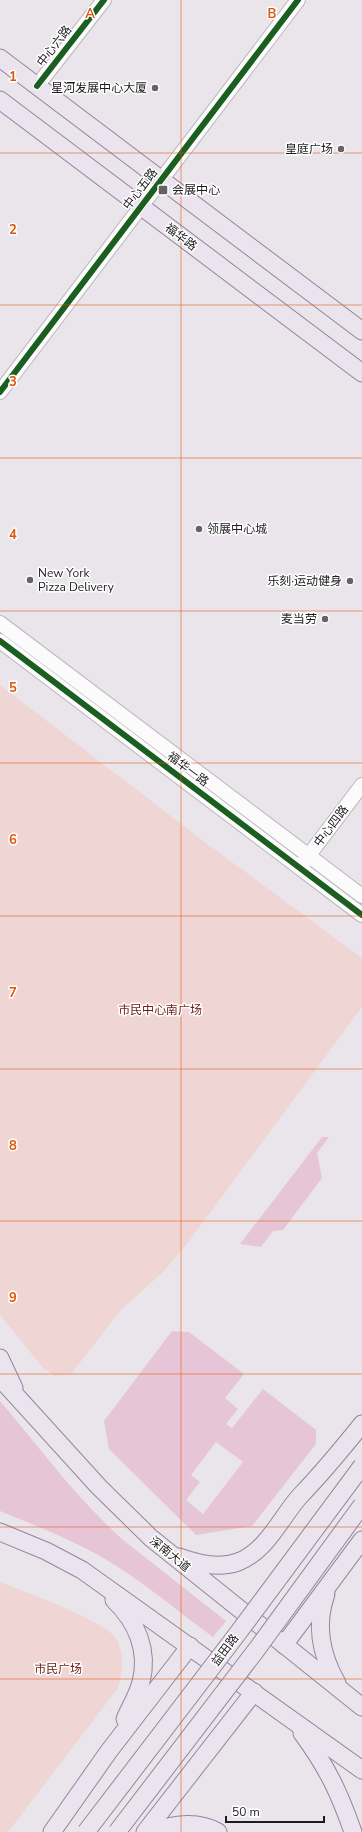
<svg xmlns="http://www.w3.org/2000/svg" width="362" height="1832" viewBox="0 0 362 1832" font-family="'Nunito Sans','Noto Sans SC',sans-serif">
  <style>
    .grass { fill: #e6c6d6; fill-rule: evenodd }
    .park { fill: #efd6d5 }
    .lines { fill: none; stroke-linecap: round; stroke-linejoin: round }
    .minor-casing { stroke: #bab8bb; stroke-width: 16 }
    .major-casing { stroke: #97849e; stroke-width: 19 }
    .minor { stroke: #fcfbfc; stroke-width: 14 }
    .major { stroke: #ebe4ef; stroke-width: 17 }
    .major-bridge-casing { stroke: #97849e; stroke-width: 19; stroke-linecap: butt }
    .major-bridge { stroke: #ebe4ef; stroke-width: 17 }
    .cycleway-casing { stroke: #fff; stroke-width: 8 }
    .cycleway { stroke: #1b5e20; stroke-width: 6 }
    .grid { fill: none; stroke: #de560d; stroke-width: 1; stroke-opacity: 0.55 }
    .poi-dot { fill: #646264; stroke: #fff; stroke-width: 1.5 }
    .labels { text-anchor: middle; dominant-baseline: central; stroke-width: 3; stroke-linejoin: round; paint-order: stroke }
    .street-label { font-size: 12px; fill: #1c1c1c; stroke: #fff }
    .poi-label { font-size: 12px; fill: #1c1c1c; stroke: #fff; text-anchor: end }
    .park-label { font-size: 12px; fill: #702215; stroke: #fff }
    .grid-label { font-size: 13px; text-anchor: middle; font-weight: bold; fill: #de560d; stroke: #fff; stroke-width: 3; stroke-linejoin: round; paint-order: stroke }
  </style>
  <rect width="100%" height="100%" fill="#e9e5eb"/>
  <!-- grass -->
  <g class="grass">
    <path d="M 322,1137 L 329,1137 L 317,1153 L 322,1178 L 283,1230 L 273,1231 L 261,1247 L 240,1244 Z"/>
    <path d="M 172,1331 L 189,1332 L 244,1374 L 225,1398 L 238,1409 L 226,1424 L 232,1428 L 263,1389 L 316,1430 L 316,1444 L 252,1526 L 196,1535 L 109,1449 L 104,1421 ZM 216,1442 L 243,1462 L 203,1514 L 186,1500 L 200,1482 L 191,1475 Z"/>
    <path d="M 0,1401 C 40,1448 77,1499 123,1540 L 226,1621 L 213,1637 C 176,1610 140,1579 100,1556 C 68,1538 34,1525 0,1511 Z"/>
  </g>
  <!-- park -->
  <g class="park">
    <path d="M 0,685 L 206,843 L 362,958 L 362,1007 L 184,1248 L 163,1272 L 121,1310 L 71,1374 L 55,1376 L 43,1368 L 0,1315 Z"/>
    <path d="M 0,1582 C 22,1591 110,1622 117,1640 C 125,1658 123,1670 118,1688 L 8,1832 L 0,1832 Z"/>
  </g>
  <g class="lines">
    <defs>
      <g id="minor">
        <path d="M 37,86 L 104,0"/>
        <path d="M 0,392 L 298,0"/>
        <path d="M 0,623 L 362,896"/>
        <path d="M 0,641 L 362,915"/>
        <path d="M 303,863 L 362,785"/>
      </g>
      <g id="major">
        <path d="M 0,58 L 362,331"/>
        <path d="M 0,100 L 362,373"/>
        <path d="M 0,1358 L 14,1388"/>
        <path d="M 0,1378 L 99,1487 L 151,1538 L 362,1707"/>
        <path d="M 0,1532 L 46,1551 L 82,1570 L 362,1770"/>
        <path d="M 179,1557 C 198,1564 219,1569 238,1562 C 267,1551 281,1517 300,1496 C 322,1473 342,1449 362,1424"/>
        <path d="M 326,1594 C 315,1625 321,1655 337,1683"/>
        <path d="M 114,1600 C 137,1622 149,1651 141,1682 C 138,1695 130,1707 125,1719"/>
        <path d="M 284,1645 L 362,1540"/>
        <path d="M 302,1733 C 327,1767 339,1792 353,1832"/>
        <path d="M 52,1832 L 109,1751 L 190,1646"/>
        <path d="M 145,1832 L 254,1692"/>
        <path d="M 154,1832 C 174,1823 199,1821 218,1832"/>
      </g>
    </defs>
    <!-- minor casing -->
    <use href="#minor" class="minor-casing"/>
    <!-- major casing -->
    <use href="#major" class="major-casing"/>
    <!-- minor -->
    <use href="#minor" class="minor"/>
    <!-- major -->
    <use href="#major" class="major"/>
    <defs>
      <g id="major-bridge">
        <path d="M 86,1832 L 238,1633 L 362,1466"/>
        <path d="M 117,1832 L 257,1649 L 362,1505"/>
      </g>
    </defs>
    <!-- major-bridge casing -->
    <use href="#major-bridge" class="major-bridge-casing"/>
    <!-- major-bridge -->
    <use href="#major-bridge" class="major-bridge"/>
    <defs>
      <g id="cycleway">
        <path d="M 37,86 L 104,0"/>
        <path d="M 0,392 L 298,0"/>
        <path d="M 0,641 L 362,915"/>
      </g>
    </defs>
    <!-- cycleway casing -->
    <use href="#cycleway" class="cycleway-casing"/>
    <!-- cycleway -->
    <use href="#cycleway" class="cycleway"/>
  </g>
  <!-- grid -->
  <path class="grid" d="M 181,0 L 181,1832M 0,153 L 362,153M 0,305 L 362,305M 0,458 L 362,458M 0,611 L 362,611M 0,763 L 362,763M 0,916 L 362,916M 0,1069 L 362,1069M 0,1221 L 362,1221M 0,1374 L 362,1374M 0,1527 L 362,1527M 0,1679 L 362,1679"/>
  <!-- markers -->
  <g class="poi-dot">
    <circle cx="155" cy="88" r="4"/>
    <circle cx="341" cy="149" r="4"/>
    <rect x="158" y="185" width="10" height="10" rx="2"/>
    <circle cx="199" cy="529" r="4"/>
    <circle cx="30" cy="580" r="4"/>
    <circle cx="350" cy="581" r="4"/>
    <circle cx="325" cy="619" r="4"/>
  </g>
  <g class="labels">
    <!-- street labels -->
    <g class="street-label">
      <text transform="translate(54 46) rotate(-52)">中心六路</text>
      <text transform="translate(140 189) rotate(-53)">中心五路</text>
      <text transform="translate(181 237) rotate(37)">福华路</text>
      <text transform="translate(188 769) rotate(37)">福华一路</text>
      <text transform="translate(331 826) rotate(-53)">中心四路</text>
      <text transform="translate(170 1554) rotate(39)">深南大道</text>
      <text transform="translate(225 1650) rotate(-53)">益田路</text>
    </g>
    <!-- poi labels -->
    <g class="poi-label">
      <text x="147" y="88">星河发展中心大厦</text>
      <text x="333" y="149">皇庭广场</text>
      <text x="172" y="190" text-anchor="start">会展中心</text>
      <text x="207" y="529" text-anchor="start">领展中心城</text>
      <text x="38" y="573" text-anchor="start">New York<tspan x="38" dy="14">Pizza Delivery</tspan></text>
      <text x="342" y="581">乐刻·运动健身</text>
      <text x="317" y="619">麦当劳</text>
    </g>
    <!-- park labels -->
    <g class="park-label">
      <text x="160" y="1010">市民中心南广场</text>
      <text x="58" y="1669">市民广场</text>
    </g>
  </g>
  <g class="grid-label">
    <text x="90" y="18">A</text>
    <text x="272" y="18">B</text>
    <text x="13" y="81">1</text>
    <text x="13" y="234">2</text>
    <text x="13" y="386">3</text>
    <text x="13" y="539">4</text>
    <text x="13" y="692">5</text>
    <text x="13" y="844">6</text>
    <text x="13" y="997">7</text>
    <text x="13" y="1150">8</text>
    <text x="13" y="1302">9</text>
  </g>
  <!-- scale -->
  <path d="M226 1816v6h98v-6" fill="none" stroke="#1c1c1c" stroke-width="2"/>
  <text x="232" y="1816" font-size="12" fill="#1c1c1c" stroke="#ffffff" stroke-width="3" paint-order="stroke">50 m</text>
</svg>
